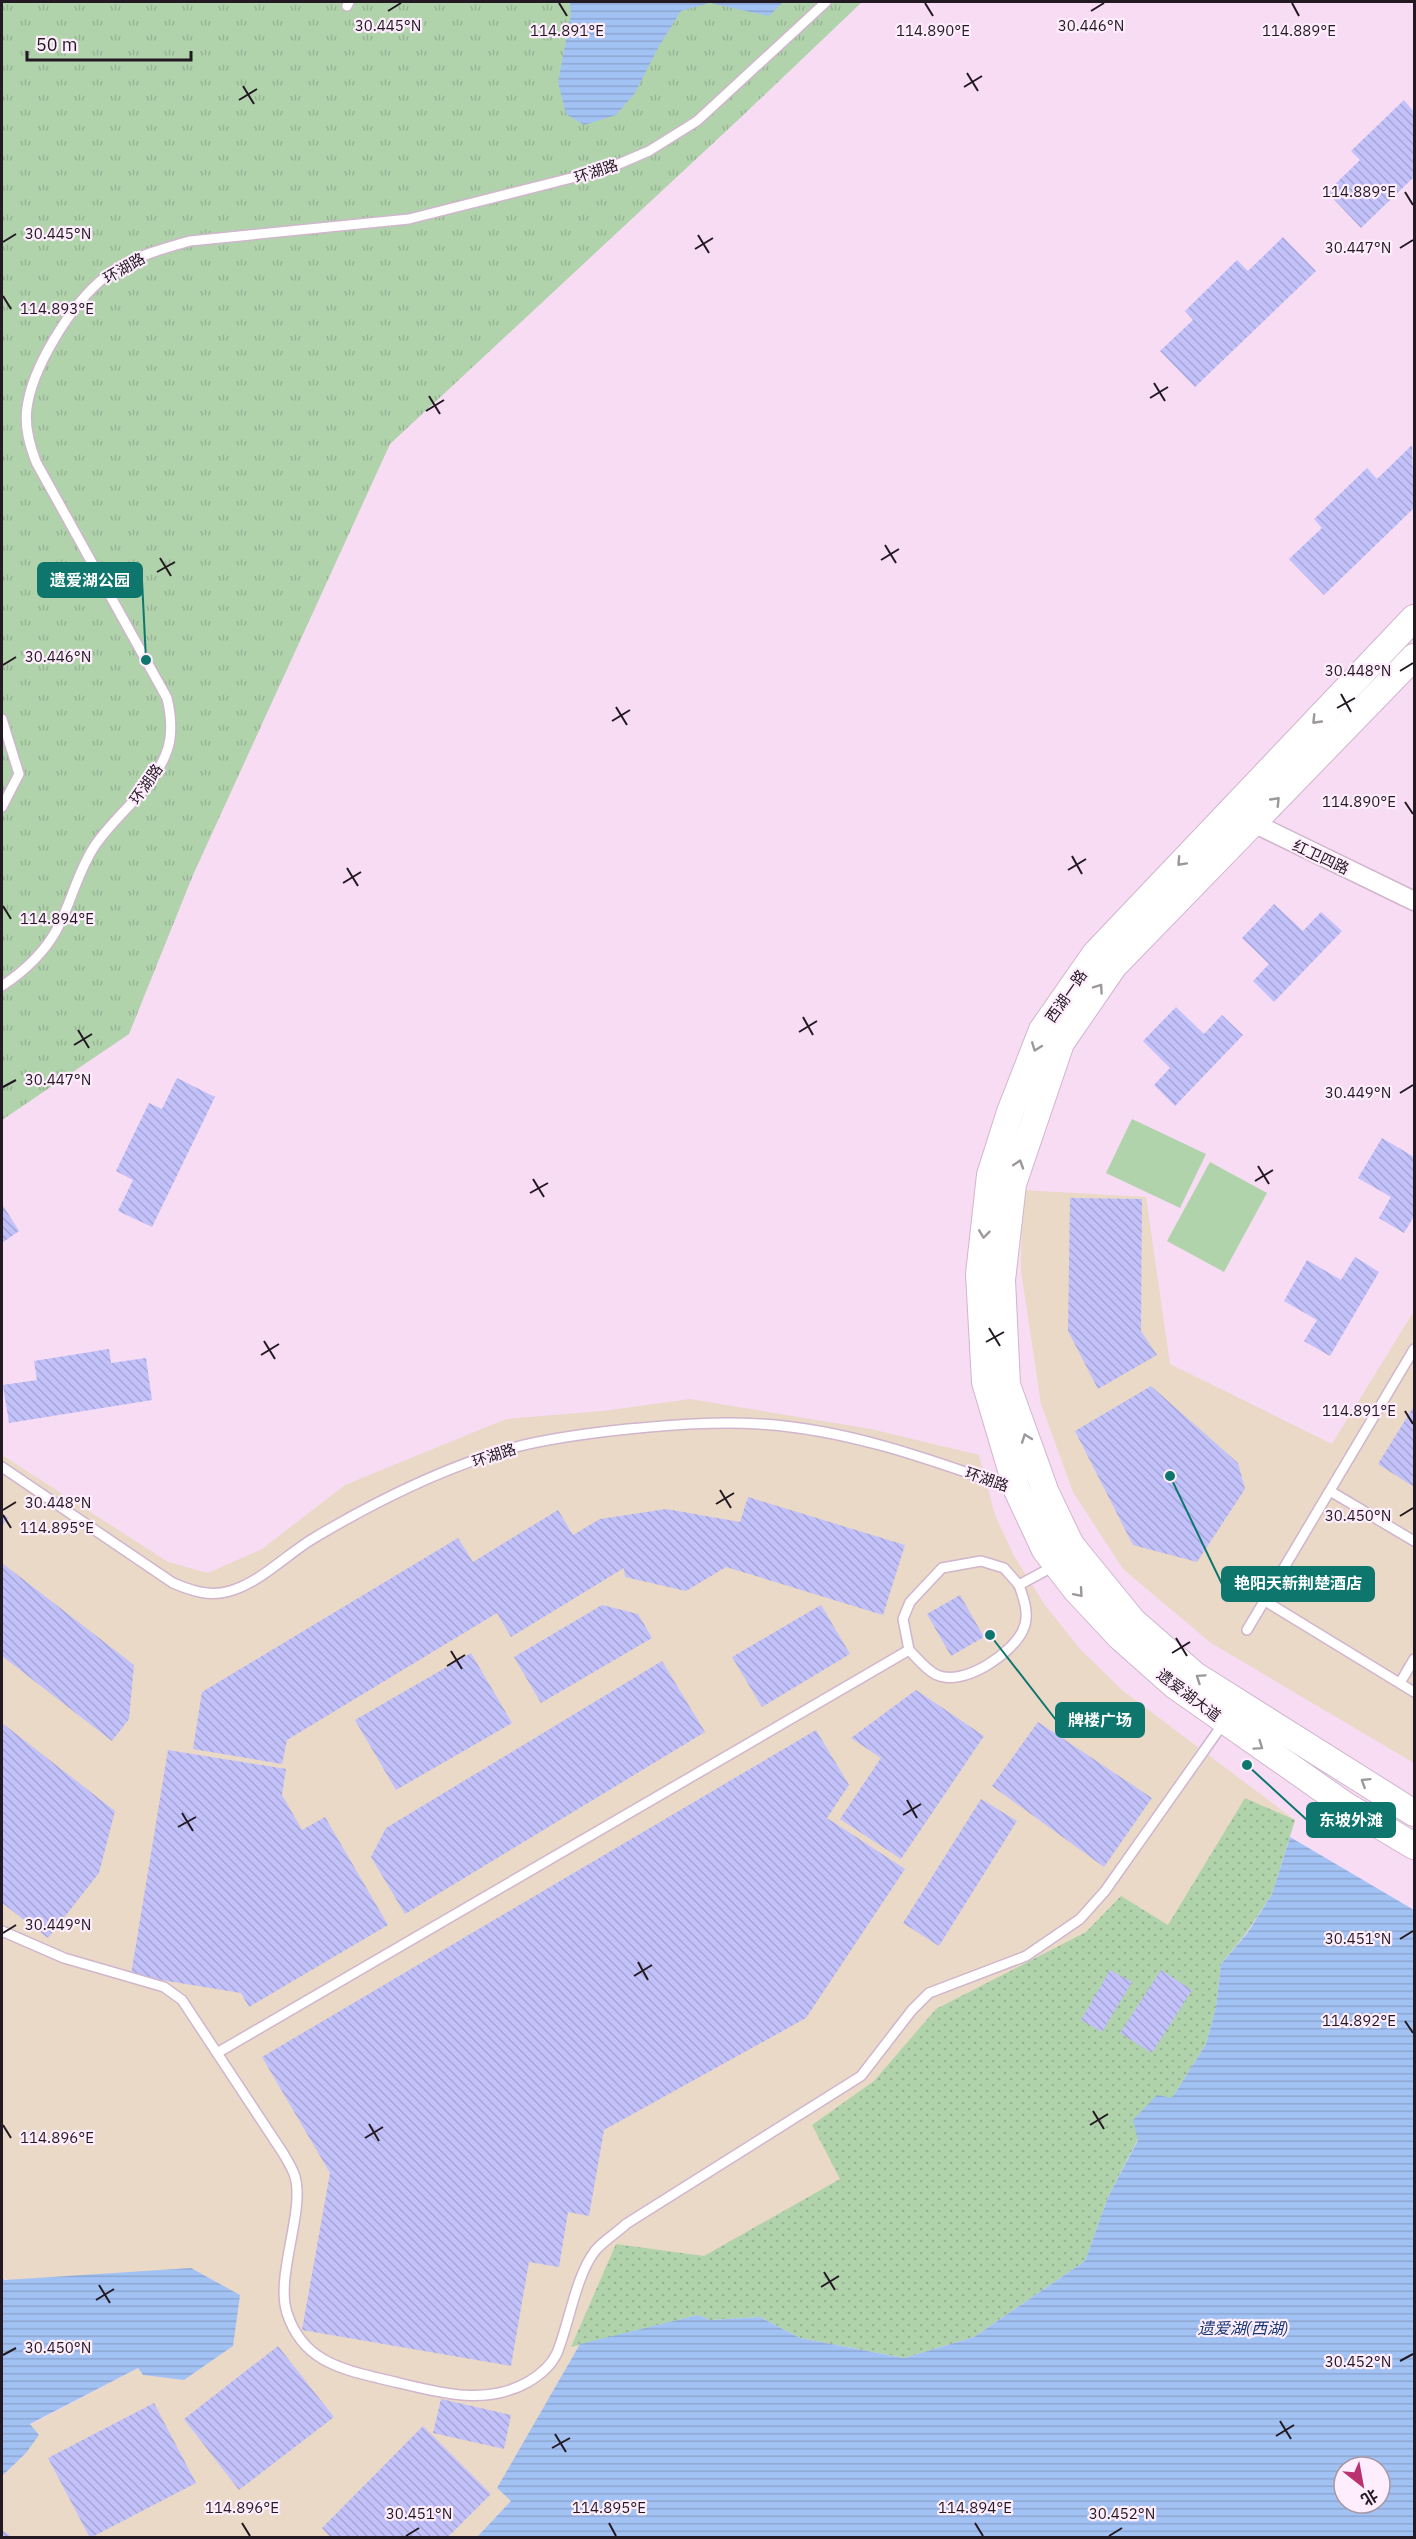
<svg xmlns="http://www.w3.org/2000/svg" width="1416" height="2539" viewBox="0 0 1416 2539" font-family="'IBM Plex Sans','Noto Sans SC',sans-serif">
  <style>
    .commercial { fill: #ead9c7 }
    .grass { fill: url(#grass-dots) }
    .park { fill: url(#park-tufts) }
    .garden { fill: #b0d3ac }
    .water { fill: url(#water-rules); fill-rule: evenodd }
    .building { fill: url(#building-back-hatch) }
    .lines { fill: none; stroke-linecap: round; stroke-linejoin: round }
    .lane-casing { stroke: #d0b5cd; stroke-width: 12 }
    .street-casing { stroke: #d0b5cd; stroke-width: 21 }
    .secondary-casing { stroke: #d0b5cd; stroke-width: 28 }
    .lane { stroke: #fff; stroke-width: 9 }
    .street { stroke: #fff; stroke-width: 18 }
    .secondary { stroke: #fff; stroke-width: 26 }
    .oneway { stroke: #9c989c }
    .ticks { fill: none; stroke: #231922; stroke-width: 2 }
    .labels { text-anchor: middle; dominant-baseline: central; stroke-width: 4.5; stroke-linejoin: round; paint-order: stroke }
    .street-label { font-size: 15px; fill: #231922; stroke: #feedfc }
    .water-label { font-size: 16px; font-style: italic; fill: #163974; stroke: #feedfc }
    .ticks-label { font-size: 15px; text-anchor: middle; fill: #231922; stroke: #feedfc; stroke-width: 4.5; stroke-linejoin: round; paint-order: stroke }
    .leader { fill: none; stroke: #0f766e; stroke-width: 2 }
    .callout-dot { fill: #0f766e; stroke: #feedfc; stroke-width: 2 }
    .callout { fill: #0f766e; stroke: #0f766e; stroke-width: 2 }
    .callout-label { font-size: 16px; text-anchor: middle; font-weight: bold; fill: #fff }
  </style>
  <defs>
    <pattern id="grass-dots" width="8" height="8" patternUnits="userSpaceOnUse" patternTransform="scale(1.5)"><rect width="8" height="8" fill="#b0d3ac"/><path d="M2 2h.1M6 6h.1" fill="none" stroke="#97b594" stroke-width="1.8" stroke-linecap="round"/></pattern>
    <pattern id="park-tufts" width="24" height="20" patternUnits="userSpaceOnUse" patternTransform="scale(1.5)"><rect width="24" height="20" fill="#b0d3ac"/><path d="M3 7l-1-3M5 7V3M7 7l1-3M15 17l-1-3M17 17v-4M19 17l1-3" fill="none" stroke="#97b594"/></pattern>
    <pattern id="water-rules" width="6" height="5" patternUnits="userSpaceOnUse" patternTransform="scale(1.5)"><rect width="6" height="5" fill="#a3c2f4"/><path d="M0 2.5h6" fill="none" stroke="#8ca6d1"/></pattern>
    <pattern id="building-back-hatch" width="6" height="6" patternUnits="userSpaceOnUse" patternTransform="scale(1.5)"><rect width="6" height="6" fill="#c2c1f9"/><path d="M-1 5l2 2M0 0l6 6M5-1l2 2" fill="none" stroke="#a6a5d5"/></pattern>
  </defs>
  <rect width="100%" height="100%" fill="#f7dcf4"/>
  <!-- commercial -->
  <g class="commercial">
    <path d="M 1022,1190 L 1146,1197 L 1170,1364 L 1332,1444 L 1414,1311 L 1414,1763 L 1211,1643 L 1123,1569 L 1073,1492 L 1041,1404 L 1021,1271 Z"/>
    <path d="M 690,1399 L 871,1429 L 979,1455 L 995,1515 L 1014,1556 L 1045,1605 L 1080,1649 L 1122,1690 L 1295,1820 L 1272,1894 L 511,2501 L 477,2537 L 2,2537 L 2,2476 L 26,2453 L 30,2425 L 138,2368 L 143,2375 L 184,2380 L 233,2346 L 2,2278 L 2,1455 L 168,1562 L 208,1573 L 262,1549 L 345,1485 L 506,1419 L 603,1411 Z"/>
  </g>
  <!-- grass -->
  <path class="grass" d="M 1245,1798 L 1295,1820 L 1272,1894 L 1247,1932 L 1221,1964 L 1216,2007 L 1206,2044 L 1172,2098 L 1138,2139 L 1108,2197 L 1085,2261 L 974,2337 L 904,2358 L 800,2338 L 760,2317 L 710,2320 L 698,2315 L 571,2347 L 616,2244 L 704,2256 L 840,2179 L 812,2125 L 874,2081 L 936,2009 L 1086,1932 L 1121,1896 L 1168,1925 Z"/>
  <!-- park -->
  <path class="park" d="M 2,2 L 862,2 L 737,121 L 390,444 L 193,875 L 129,1034 L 2,1120 Z"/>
  <!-- garden -->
  <g class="garden">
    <path d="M 1132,1119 L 1206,1154 L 1180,1208 L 1106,1173 Z"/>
    <path d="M 1210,1162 L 1267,1193 L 1224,1272 L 1167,1241 Z"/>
  </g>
  <!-- water -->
  <g class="water">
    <path d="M 570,2 L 783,2 L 769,16 L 710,3 L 681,11 L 659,46 L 635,93 L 616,115 L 584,125 L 566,114 L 558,82 L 571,15 Z"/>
    <path d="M 1290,1837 L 1414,1910 L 1414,2537 L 477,2537 L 511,2501 L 497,2488 L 580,2344 L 698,2315 L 710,2320 L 760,2317 L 800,2338 L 904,2358 L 974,2337 L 1085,2261 L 1108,2197 L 1138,2140 L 1133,2120 L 1157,2095 L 1172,2098 L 1206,2044 L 1216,2007 L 1221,1964 L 1248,1932 L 1272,1894 ZM 1344,2467 L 1380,2467 L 1380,2503 L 1344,2503 Z"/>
    <path d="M 191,2268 L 240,2295 L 233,2346 L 184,2380 L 143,2375 L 138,2368 L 30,2424 L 39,2435 L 26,2453 L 2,2476 L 2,2278 L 5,2280 Z"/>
  </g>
  <!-- building -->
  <g class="building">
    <path d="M 1404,100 L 1414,112 L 1414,177 L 1361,228 L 1327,192 L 1360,160 L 1351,151 Z"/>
    <path d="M 1283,237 L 1316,271 L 1195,387 L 1160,351 L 1193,320 L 1185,311 L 1237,260 L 1248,271 Z"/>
    <path d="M 1412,445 L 1414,508 L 1324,595 L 1289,559 L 1322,528 L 1314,519 L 1367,468 L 1377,479 Z"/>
    <path d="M 1274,904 L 1303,931 L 1321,912 L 1342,931 L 1274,1002 L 1253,981 L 1269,964 L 1242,938 Z"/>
    <path d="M 1176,1007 L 1204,1034 L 1222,1015 L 1243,1035 L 1175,1106 L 1154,1085 L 1170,1068 L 1143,1041 Z"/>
    <path d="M 177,1078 L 215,1097 L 152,1227 L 118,1211 L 133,1180 L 116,1171 L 149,1103 L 162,1109 Z"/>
    <path d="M 1382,1138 L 1414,1157 L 1414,1216 L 1404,1233 L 1379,1218 L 1391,1197 L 1358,1178 Z"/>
    <path d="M 1070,1198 L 1142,1199 L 1141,1331 L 1157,1355 L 1098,1389 L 1068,1331 Z"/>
    <path d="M 2,1204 L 19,1231 L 2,1243 Z"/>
    <path d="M 1355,1257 L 1379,1272 L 1330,1356 L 1304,1341 L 1317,1320 L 1284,1301 L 1307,1260 L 1341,1280 Z"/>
    <path d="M 109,1349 L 111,1363 L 146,1358 L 152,1400 L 9,1423 L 3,1385 L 37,1380 L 34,1361 Z"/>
    <path d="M 1151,1386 L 1238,1463 L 1245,1489 L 1197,1562 L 1133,1545 L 1075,1431 Z"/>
    <path d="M 1414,1406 L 1414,1487 L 1378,1464 Z"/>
    <path d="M 748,1497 L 905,1545 L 883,1615 L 726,1567 L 686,1591 L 625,1577 L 624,1568 L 511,1637 L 497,1613 L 287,1740 L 282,1764 L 193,1749 L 202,1692 L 458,1538 L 473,1562 L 558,1510 L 573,1535 L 600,1519 L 666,1509 L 740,1522 Z"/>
    <path d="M 2,1513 L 8,1518 L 2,1526 Z"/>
    <path d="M 2,1563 L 134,1665 L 129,1719 L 112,1741 L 2,1656 Z"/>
    <path d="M 960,1595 L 984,1637 L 951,1656 L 927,1614 Z"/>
    <path d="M 602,1605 L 638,1614 L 652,1638 L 541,1703 L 514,1657 Z"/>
    <path d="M 821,1605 L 850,1654 L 762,1707 L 732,1657 Z"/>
    <path d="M 471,1653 L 512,1723 L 396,1790 L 355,1720 Z"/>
    <path d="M 662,1661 L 705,1732 L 405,1914 L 371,1857 L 386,1828 Z"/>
    <path d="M 916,1690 L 984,1736 L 901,1859 L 840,1819 L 881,1758 L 851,1738 Z"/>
    <path d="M 1038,1722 L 1152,1798 L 1104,1867 L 992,1786 Z"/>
    <path d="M 2,1723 L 115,1811 L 99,1873 L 48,1938 L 2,1903 Z"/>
    <path d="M 816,1730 L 849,1785 L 827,1818 L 905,1869 L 806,2018 L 604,2130 L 589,2216 L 568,2212 L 559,2267 L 529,2262 L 511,2366 L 302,2330 L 330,2173 L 262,2057 Z"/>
    <path d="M 168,1750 L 286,1769 L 282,1795 L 302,1830 L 325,1817 L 388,1925 L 249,2007 L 241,1993 L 131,1975 Z"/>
    <path d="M 981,1799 L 1017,1821 L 939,1946 L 903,1923 Z"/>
    <path d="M 1110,1970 L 1132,1982 L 1102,2032 L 1081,2020 Z"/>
    <path d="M 1161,1970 L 1192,1990 L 1152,2053 L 1120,2033 Z"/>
    <path d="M 278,2346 L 334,2417 L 239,2490 L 184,2419 Z"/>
    <path d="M 441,2399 L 511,2415 L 504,2449 L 433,2433 Z"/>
    <path d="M 154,2403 L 196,2483 L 90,2538 L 48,2458 Z"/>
    <path d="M 423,2426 L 491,2494 L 447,2538 L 331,2538 L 322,2528 Z"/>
    <path d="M 2,2530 L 13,2538 L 2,2538 Z"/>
  </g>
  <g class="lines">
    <defs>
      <g id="lane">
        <path d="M 347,6 L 349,2"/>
        <path d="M 2,719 L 19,774 L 2,807"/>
        <path d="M 2,986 C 23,972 43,954 56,931 C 71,904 77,873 94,847 C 117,812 155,789 168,748 C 173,731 171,715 167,698 L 36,462 C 30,446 24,427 27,408 C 32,368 69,309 99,282 C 124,259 158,250 190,241 L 409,219 L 607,169 L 649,151 L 697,121 L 826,2"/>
        <path d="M 2,1467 L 173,1583 C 192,1591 210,1597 230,1591 C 261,1582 287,1554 314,1538 C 376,1501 442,1468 512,1448 C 549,1438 590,1433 628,1429 C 672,1425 716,1421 760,1424 C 847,1429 932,1460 1014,1489"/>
        <path d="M 1330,1491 L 1414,1541"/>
        <path d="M 1265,1601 L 1414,1692"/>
        <path d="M 1247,1630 L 1414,1349"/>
        <path d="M 909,1650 L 903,1619 L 910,1602 L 942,1568 L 981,1561 L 1004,1568 L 1019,1585"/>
        <path d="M 1400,1683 L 1414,1659"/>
        <path d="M 2,1931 L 64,1958 L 164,1987 L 182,2000 L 283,2153 C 287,2160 293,2169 295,2177 C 305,2211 275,2277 287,2313 C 302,2359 337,2368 378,2378 C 428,2389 481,2409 528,2382 C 540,2375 551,2366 557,2353 C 569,2324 576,2275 595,2251 C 603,2241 617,2233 626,2224 L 861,2076 L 912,2010 L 929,1993 L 1026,1956 L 1080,1919 L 1105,1891 L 1225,1721"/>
        <path d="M 217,2053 L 909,1650 C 917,1658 927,1671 937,1675 C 963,1687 1012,1654 1023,1630 C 1030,1616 1024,1599 1019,1585 L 1054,1566"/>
      </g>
      <path id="street" d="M 1243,818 L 1414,901"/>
      <g id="secondary">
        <path d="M 1414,618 L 1095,954 L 1042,1030 L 1010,1112 L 990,1175 L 979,1274 L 985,1382 L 1017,1490 L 1045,1550 L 1076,1590 L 1120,1637 L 1174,1685 L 1345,1805 L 1414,1846"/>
        <path d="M 1414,657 L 1114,966 L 1061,1043 L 1013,1184 L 1002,1280 L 1007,1385 L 1046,1493 L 1071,1545 L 1133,1621 L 1195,1675 L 1414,1813"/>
      </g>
    </defs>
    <!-- lane casing -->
    <use href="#lane" class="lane-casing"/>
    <!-- street casing -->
    <use href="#street" class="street-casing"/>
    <!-- secondary casing -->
    <use href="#secondary" class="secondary-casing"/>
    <!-- lane -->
    <use href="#lane" class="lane"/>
    <!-- street -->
    <use href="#street" class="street"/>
    <!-- secondary -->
    <use href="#secondary" class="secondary"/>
  </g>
  <!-- one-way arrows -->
  <defs><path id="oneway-chevron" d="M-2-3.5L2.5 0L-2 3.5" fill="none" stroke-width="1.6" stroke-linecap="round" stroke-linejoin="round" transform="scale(1.5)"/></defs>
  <g class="oneway">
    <use href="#oneway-chevron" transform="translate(1316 720) rotate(134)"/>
    <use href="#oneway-chevron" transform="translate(1276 801) rotate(-46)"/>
    <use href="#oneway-chevron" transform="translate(1181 862) rotate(133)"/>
    <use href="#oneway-chevron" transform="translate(1099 988) rotate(-55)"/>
    <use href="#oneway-chevron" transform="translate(1036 1047) rotate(111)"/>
    <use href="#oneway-chevron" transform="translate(1019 1164) rotate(-72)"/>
    <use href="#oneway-chevron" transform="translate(984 1234) rotate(97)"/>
    <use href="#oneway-chevron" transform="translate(1026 1438) rotate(-110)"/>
    <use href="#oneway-chevron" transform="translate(1079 1593) rotate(49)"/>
    <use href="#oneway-chevron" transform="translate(1200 1678) rotate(-146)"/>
    <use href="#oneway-chevron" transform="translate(1259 1746) rotate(35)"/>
    <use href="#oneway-chevron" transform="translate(1365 1782) rotate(-148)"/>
  </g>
  <!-- ticks -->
  <path class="ticks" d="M 559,3 L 567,16M 925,3 L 933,16M 1292,3 L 1299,16M 388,11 L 401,3M 1091,11 L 1104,3M 967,73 L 978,91M 243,86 L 254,104M 964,87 L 982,76M 239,100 L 257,89M 1405,192 L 1413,205M 698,235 L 709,253M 3,242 L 16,234M 1400,248 L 1413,240M 695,249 L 713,238M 3,296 L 11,309M 1154,383 L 1165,401M 429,396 L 440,414M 1150,398 L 1168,387M 426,411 L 444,400M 885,545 L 896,563M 160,558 L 171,576M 881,560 L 899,549M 157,572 L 175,562M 3,665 L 16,657M 1400,671 L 1413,663M 1341,694 L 1351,712M 616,707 L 627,725M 1337,708 L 1355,698M 612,721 L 630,710M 1405,802 L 1413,814M 1072,856 L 1082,874M 347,868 L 358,886M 1068,870 L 1086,859M 343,883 L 361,872M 3,906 L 11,919M 803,1017 L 813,1035M 78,1030 L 89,1048M 799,1032 L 817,1021M 74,1045 L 92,1034M 3,1087 L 16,1080M 1400,1093 L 1413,1085M 1258,1166 L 1269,1184M 533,1179 L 544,1197M 1255,1181 L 1273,1170M 530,1193 L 548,1183M 989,1328 L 1000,1346M 264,1341 L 275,1359M 986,1342 L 1004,1332M 261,1355 L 279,1344M 1405,1411 L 1413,1424M 720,1490 L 731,1508M 716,1504 L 734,1493M 3,1510 L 16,1502M 3,1515 L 11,1528M 1400,1516 L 1413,1508M 1176,1638 L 1187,1656M 451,1651 L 462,1669M 1172,1653 L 1190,1642M 447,1666 L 465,1655M 907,1800 L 917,1818M 182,1813 L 193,1831M 903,1815 L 921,1804M 178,1827 L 196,1817M 3,1933 L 16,1925M 1400,1939 L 1413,1931M 638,1962 L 648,1980M 634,1976 L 652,1965M 1405,2021 L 1413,2033M 1093,2111 L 1104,2129M 369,2124 L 379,2141M 3,2125 L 11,2138M 1090,2125 L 1108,2114M 365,2138 L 383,2127M 824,2272 L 835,2290M 99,2285 L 110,2303M 821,2287 L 839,2276M 96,2300 L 114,2289M 3,2355 L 16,2348M 1400,2361 L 1413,2354M 1280,2421 L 1291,2439M 555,2434 L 566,2452M 1276,2436 L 1294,2425M 552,2448 L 570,2438M 242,2523 L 250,2536M 609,2523 L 616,2536M 975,2523 L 983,2536M 406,2536 L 419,2528M 1109,2536 L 1122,2528"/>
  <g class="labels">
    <!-- street labels -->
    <g class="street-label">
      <text transform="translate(596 171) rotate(-18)">环湖路</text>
      <text transform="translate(124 268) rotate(-30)">环湖路</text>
      <text transform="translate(146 784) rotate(-55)">环湖路</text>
      <text transform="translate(1321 857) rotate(25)">红卫四路</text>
      <text transform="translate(1066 996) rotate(-55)">西湖一路</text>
      <text transform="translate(494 1455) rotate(-18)">环湖路</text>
      <text transform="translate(987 1479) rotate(19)">环湖路</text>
      <text transform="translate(1189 1695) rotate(37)">遗爱湖大道</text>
    </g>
    <!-- water labels -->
    <g class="water-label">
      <text x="1243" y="2328">遗爱湖(西湖)</text>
    </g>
  </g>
  <g class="ticks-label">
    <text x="388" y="31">30.445°N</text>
    <text x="1091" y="31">30.446°N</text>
    <text x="933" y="36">114.890°E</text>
    <text x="1299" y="36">114.889°E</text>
    <text x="567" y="36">114.891°E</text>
    <text x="1359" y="197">114.889°E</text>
    <text x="58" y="239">30.445°N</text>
    <text x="1358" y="253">30.447°N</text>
    <text x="57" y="314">114.893°E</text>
    <text x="58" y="662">30.446°N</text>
    <text x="1358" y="676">30.448°N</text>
    <text x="1359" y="807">114.890°E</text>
    <text x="57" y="924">114.894°E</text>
    <text x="58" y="1085">30.447°N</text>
    <text x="1358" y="1098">30.449°N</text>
    <text x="1359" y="1416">114.891°E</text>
    <text x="58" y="1508">30.448°N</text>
    <text x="1358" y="1521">30.450°N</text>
    <text x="57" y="1533">114.895°E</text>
    <text x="58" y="1930">30.449°N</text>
    <text x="1358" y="1944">30.451°N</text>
    <text x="1359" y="2026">114.892°E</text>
    <text x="57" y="2143">114.896°E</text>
    <text x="58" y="2353">30.450°N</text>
    <text x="1358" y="2367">30.452°N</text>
    <text x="242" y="2513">114.896°E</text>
    <text x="609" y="2513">114.895°E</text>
    <text x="975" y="2513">114.894°E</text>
    <text x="419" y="2519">30.451°N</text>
    <text x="1122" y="2519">30.452°N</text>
  </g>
  <!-- callouts -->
  <path class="leader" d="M146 660L142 580M1170 1476L1222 1584M990 1635L1056 1720M1247 1765L1307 1820"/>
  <g class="callout-dot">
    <circle cx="146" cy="660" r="6"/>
    <circle cx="1170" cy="1476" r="6"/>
    <circle cx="990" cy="1635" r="6"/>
    <circle cx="1247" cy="1765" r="6"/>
  </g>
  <g class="callout">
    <rect x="38" y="563" width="104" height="34" rx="6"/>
    <rect x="1222" y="1567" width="152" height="34" rx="6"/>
    <rect x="1056" y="1703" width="88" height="34" rx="6"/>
    <rect x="1307" y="1803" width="88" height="34" rx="6"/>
  </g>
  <g class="callout-label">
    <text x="90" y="586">遗爱湖公园</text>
    <text x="1298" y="1589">艳阳天新荆楚酒店</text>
    <text x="1100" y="1726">牌楼广场</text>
    <text x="1351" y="1826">东坡外滩</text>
  </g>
  <!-- border -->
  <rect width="1416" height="2539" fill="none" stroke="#231922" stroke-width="6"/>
  <!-- north arrow -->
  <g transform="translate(1362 2485) rotate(149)"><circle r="28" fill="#feedfc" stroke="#a698a5" stroke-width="1.5"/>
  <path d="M0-4.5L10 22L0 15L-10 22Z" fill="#b9316f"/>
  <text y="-9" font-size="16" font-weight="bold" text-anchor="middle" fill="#231922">北</text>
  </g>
  <!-- scale -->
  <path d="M27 51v9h164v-9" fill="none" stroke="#231922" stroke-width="3"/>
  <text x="36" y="51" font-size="18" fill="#231922" stroke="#feedfc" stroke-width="4.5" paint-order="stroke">50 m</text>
</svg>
